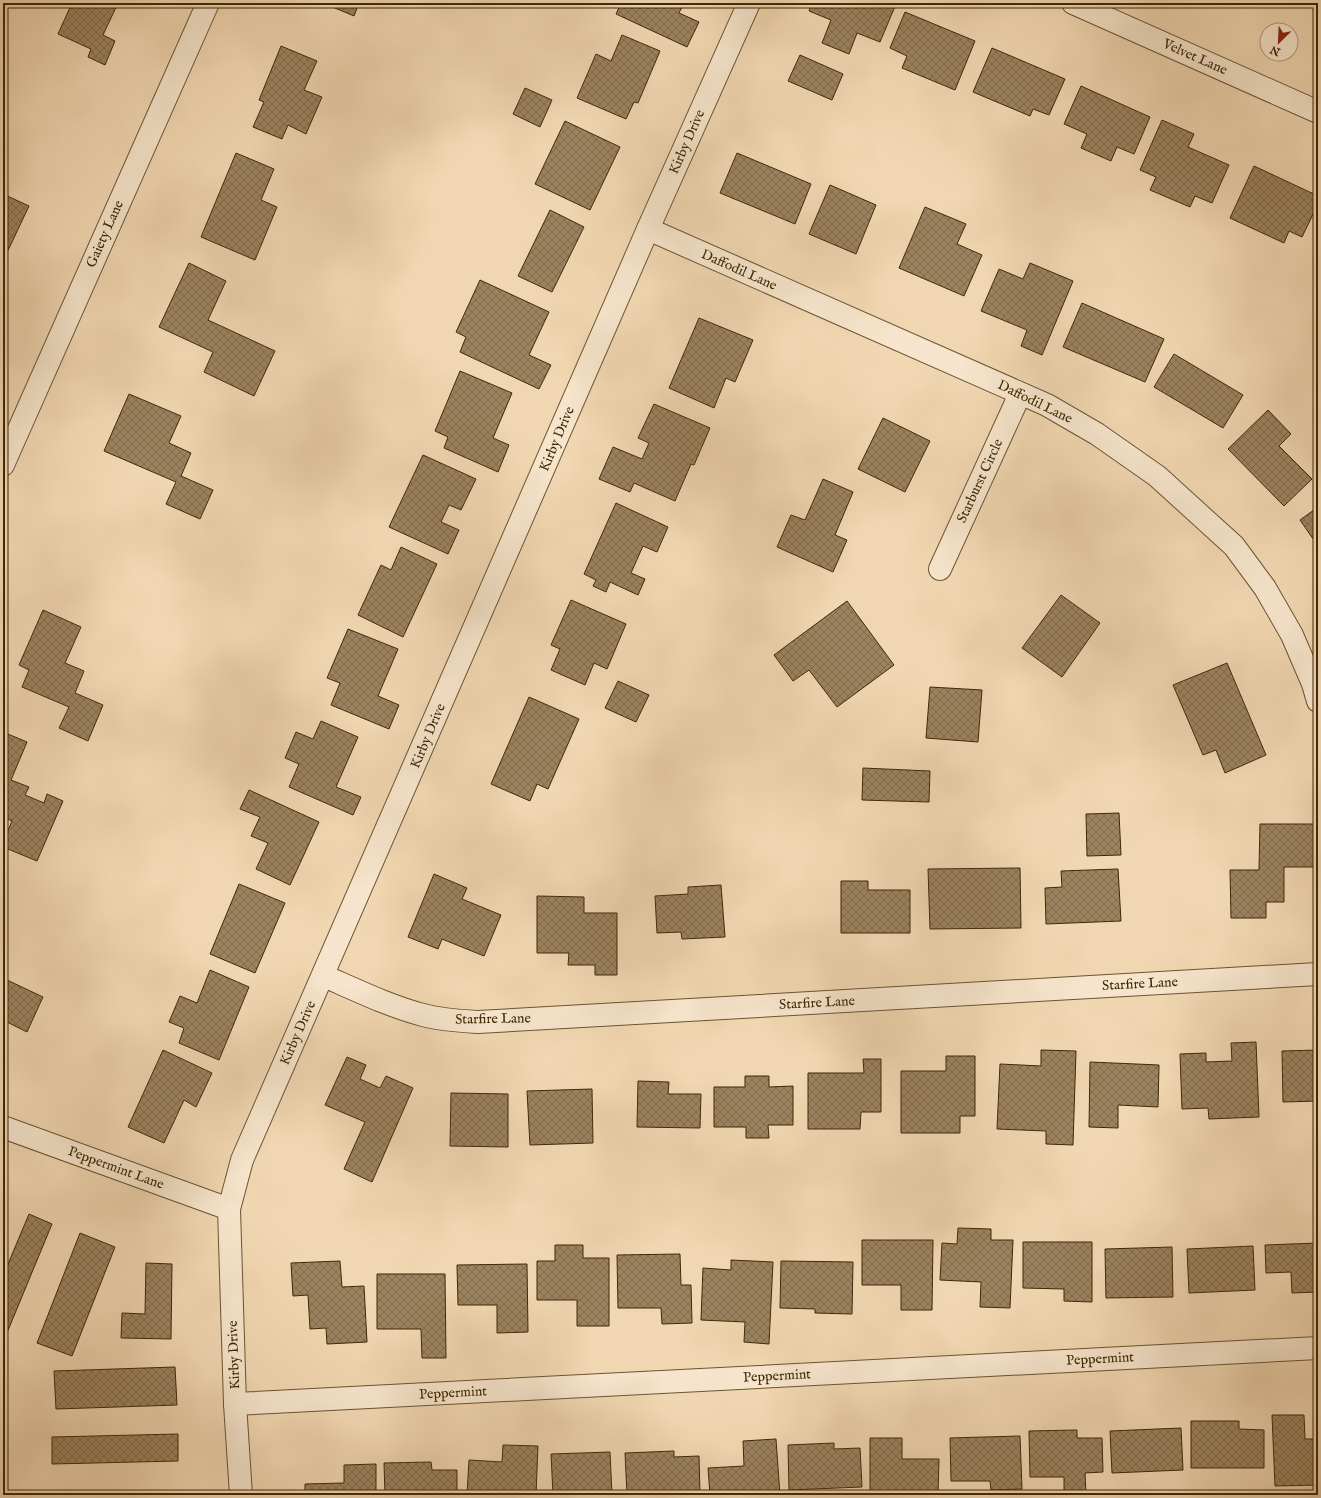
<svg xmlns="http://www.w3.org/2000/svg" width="1321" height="1498" viewBox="0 0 1321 1498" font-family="'IM FELL English',serif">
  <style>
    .building { fill: url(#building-cross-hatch); stroke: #3e2907 }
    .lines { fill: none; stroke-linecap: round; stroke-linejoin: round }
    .minor-casing { stroke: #6b5432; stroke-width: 24 }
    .minor { stroke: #f6e5cc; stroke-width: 22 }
    .labels { text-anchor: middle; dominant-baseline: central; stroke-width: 4; stroke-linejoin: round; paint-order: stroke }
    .street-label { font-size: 14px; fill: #3e2907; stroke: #f6e5cc }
  </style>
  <defs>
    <pattern id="building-cross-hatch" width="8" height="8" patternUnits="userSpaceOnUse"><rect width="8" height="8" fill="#9b835f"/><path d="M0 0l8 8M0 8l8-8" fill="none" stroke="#806b4c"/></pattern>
  </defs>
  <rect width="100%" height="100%" fill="#f1d7b1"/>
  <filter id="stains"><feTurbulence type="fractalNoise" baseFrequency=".005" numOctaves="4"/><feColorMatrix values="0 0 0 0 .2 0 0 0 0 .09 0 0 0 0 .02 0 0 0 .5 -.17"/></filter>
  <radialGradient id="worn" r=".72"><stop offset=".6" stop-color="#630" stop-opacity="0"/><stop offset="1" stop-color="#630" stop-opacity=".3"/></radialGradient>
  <!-- building -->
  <g class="building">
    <path d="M 72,3 L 118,3 L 103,35 L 115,41 L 105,65 L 88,57 L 91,49 L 58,34 Z"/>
    <path d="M 323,3 L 359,3 L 354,16 Z"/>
    <path d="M 621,3 L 684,3 L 679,13 L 699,22 L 687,47 L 616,14 Z"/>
    <path d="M 812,3 L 894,3 L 896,4 L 880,42 L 857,33 L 849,54 L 822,43 L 831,20 L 809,11 Z"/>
    <path d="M 905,12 L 975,41 L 955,90 L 902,68 L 907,56 L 890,48 Z"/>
    <path d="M 622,35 L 660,51 L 638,103 L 634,102 L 626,119 L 577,98 L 596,54 L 611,61 Z"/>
    <path d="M 281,46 L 317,61 L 304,90 L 322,97 L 306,134 L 288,125 L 282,139 L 253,127 L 264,102 L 259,100 Z"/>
    <path d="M 992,48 L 1065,79 L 1049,115 L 1033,109 L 1030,116 L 973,92 Z"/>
    <path d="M 800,55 L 843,74 L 832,100 L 788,81 Z"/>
    <path d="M 1081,86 L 1150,117 L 1134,154 L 1117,147 L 1111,161 L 1081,148 L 1087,134 L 1064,124 Z"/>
    <path d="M 525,88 L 552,100 L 540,127 L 513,114 Z"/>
    <path d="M 1162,120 L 1194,134 L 1188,147 L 1229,165 L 1212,203 L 1195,196 L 1190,207 L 1150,190 L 1156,177 L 1140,170 Z"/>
    <path d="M 565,121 L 620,147 L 590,210 L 535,184 Z"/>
    <path d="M 236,153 L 274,169 L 261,200 L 277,207 L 255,260 L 201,237 Z"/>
    <path d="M 737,153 L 811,184 L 795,224 L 720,193 Z"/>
    <path d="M 1254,166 L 1318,196 L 1318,204 L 1302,237 L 1289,231 L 1284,243 L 1230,218 Z"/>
    <path d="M 830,185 L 876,205 L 856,254 L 809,234 Z"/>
    <path d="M 3,194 L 29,206 L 3,261 Z"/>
    <path d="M 925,207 L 966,224 L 957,244 L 982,255 L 964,296 L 899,268 Z"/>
    <path d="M 550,210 L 584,227 L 552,292 L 518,276 Z"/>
    <path d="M 189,263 L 226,281 L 208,320 L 275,351 L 254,396 L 204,372 L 213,352 L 159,327 Z"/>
    <path d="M 1030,263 L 1073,281 L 1042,355 L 1021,346 L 1027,330 L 981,311 L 999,269 L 1023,279 Z"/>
    <path d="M 480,280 L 549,312 L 529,355 L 551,365 L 539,389 L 460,352 L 466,337 L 456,332 Z"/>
    <path d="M 1082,303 L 1164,339 L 1145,382 L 1063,347 Z"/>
    <path d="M 699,318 L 753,340 L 735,382 L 726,378 L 714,408 L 669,388 Z"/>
    <path d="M 1174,354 L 1243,395 L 1223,428 L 1154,387 Z"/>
    <path d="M 460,371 L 512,393 L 493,438 L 509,445 L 498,472 L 444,448 L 448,437 L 435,431 Z"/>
    <path d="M 129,394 L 181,416 L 169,443 L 191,453 L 181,476 L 213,490 L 200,519 L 166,504 L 176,482 L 104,451 Z"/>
    <path d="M 654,404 L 710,428 L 694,465 L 691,464 L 675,501 L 634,483 L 630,492 L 599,479 L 613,447 L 642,459 L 649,443 L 638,438 Z"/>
    <path d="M 1268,410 L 1291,434 L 1279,446 L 1312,479 L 1284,506 L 1228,449 Z"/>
    <path d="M 883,418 L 930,441 L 905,492 L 858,469 Z"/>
    <path d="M 423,455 L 476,479 L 461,510 L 449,505 L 441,522 L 459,530 L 448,554 L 389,527 Z"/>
    <path d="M 823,479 L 853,492 L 835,535 L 847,540 L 833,572 L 777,547 L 791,515 L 805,520 Z"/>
    <path d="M 616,503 L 668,527 L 657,552 L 643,546 L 631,573 L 645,579 L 638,595 L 610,582 L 606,592 L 593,586 L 596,580 L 584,574 Z"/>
    <path d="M 1318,507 L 1318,546 L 1300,520 Z"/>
    <path d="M 401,547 L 437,564 L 403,637 L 358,615 L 381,565 L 391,570 Z"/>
    <path d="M 1061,595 L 1100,623 L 1062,677 L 1022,648 Z"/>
    <path d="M 571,600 L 626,624 L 607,669 L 594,663 L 585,685 L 551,670 L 560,649 L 551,645 Z"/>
    <path d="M 847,601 L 894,665 L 837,707 L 809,670 L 793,681 L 774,655 Z"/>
    <path d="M 43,610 L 81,627 L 65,663 L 84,671 L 75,693 L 103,705 L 88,741 L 59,728 L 69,707 L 22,687 L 29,670 L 19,665 Z"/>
    <path d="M 348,629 L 398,649 L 378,696 L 399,705 L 389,729 L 331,705 L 340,683 L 327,678 Z"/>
    <path d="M 1227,663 L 1266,755 L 1225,773 L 1216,750 L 1203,755 L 1173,685 Z"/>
    <path d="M 618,681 L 649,695 L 636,722 L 605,708 Z"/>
    <path d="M 930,687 L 982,690 L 978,742 L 926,738 Z"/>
    <path d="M 529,697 L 579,719 L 548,789 L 537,784 L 530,801 L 491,784 Z"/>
    <path d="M 321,721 L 358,737 L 336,787 L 361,797 L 353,815 L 289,787 L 299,764 L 285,758 L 296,732 L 313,739 Z"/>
    <path d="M 3,732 L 27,742 L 11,780 L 29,787 L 25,795 L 44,803 L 47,794 L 63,801 L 37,861 L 3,847 L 3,842 L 12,821 L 3,817 Z"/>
    <path d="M 863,768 L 930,771 L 929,802 L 862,800 Z"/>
    <path d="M 249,790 L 319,822 L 290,885 L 256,869 L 268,843 L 251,836 L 260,817 L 240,809 Z"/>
    <path d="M 1119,813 L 1121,855 L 1087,856 L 1086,814 Z"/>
    <path d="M 1260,824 L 1318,824 L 1318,867 L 1284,867 L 1284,902 L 1266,902 L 1266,918 L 1231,918 L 1230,870 L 1259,870 Z"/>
    <path d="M 1020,868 L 1021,928 L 930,929 L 928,869 Z"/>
    <path d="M 1118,869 L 1121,921 L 1046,924 L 1045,888 L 1062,887 L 1061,871 Z"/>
    <path d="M 434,874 L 467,888 L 462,899 L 501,915 L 484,956 L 442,939 L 438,949 L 408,937 Z"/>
    <path d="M 841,881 L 868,881 L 868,890 L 910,890 L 910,933 L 841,933 Z"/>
    <path d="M 239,884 L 285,903 L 255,973 L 210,954 Z"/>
    <path d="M 721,885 L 725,937 L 682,939 L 681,932 L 657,933 L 655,896 L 688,894 L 688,887 Z"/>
    <path d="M 537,896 L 584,897 L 584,913 L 617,913 L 617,975 L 595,975 L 595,965 L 568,965 L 569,953 L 537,953 Z"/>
    <path d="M 210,970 L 249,987 L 219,1060 L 179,1043 L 184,1028 L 169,1022 L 180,996 L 197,1003 Z"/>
    <path d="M 7,980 L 43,997 L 27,1032 L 3,1020 L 3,989 Z"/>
    <path d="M 1256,1042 L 1259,1117 L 1209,1119 L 1208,1108 L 1182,1109 L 1180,1054 L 1206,1053 L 1206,1062 L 1232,1061 L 1231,1043 Z"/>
    <path d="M 163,1050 L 212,1073 L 196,1107 L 184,1100 L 164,1143 L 128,1127 Z"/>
    <path d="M 1041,1050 L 1076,1051 L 1073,1145 L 1046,1144 L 1046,1131 L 997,1129 L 1000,1064 L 1041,1066 Z"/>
    <path d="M 1318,1050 L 1318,1101 L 1283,1102 L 1282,1051 Z"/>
    <path d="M 946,1056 L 975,1056 L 975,1116 L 960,1116 L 960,1133 L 901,1133 L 901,1071 L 946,1071 Z"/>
    <path d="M 347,1057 L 366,1065 L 360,1079 L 380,1088 L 386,1076 L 413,1088 L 372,1182 L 344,1169 L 365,1122 L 325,1105 Z"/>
    <path d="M 863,1059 L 881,1059 L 881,1112 L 861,1112 L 860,1129 L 808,1129 L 808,1073 L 864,1073 Z"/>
    <path d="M 1090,1062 L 1159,1065 L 1158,1107 L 1118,1105 L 1118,1128 L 1089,1127 Z"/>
    <path d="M 745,1076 L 769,1076 L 769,1087 L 793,1086 L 793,1125 L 768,1125 L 769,1138 L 746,1138 L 746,1127 L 714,1127 L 714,1087 L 745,1087 Z"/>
    <path d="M 638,1081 L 669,1082 L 668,1094 L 701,1094 L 700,1128 L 637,1127 Z"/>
    <path d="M 592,1089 L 593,1143 L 530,1145 L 527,1091 Z"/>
    <path d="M 451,1093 L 508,1094 L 508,1147 L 450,1146 Z"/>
    <path d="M 29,1214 L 52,1224 L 4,1340 L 3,1276 Z"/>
    <path d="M 958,1228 L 991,1229 L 991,1240 L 1013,1240 L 1010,1308 L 980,1307 L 981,1282 L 940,1280 L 942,1243 L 957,1244 Z"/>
    <path d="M 80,1233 L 115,1247 L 72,1356 L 37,1343 Z"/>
    <path d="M 862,1240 L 933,1240 L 932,1310 L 901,1310 L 901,1285 L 862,1285 Z"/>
    <path d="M 1023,1242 L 1092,1242 L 1092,1302 L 1064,1301 L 1064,1289 L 1023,1288 Z"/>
    <path d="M 1318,1243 L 1318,1292 L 1292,1293 L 1291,1272 L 1266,1273 L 1265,1245 Z"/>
    <path d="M 555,1245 L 583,1245 L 583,1258 L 609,1258 L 609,1326 L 577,1326 L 577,1300 L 537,1300 L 537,1261 L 555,1261 Z"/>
    <path d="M 1253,1246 L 1255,1290 L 1189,1293 L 1187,1249 Z"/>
    <path d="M 1172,1247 L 1173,1297 L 1106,1298 L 1105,1249 Z"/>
    <path d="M 680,1254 L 681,1285 L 691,1285 L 692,1323 L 662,1324 L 661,1308 L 618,1308 L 617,1255 Z"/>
    <path d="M 731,1260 L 773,1262 L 769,1344 L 744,1342 L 745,1322 L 701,1320 L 703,1268 L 731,1270 Z"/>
    <path d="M 340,1261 L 342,1287 L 364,1286 L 367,1342 L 327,1344 L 326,1328 L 310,1329 L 308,1295 L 293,1296 L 291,1263 Z"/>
    <path d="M 781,1261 L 853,1262 L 852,1314 L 815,1313 L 815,1309 L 780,1308 Z"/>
    <path d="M 146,1263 L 172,1264 L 171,1339 L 121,1338 L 122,1313 L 145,1314 Z"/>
    <path d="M 527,1264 L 528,1332 L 497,1333 L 497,1305 L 458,1305 L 457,1265 Z"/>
    <path d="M 377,1274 L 445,1274 L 446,1358 L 422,1358 L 421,1329 L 377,1329 Z"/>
    <path d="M 175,1367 L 177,1405 L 56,1409 L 54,1371 Z"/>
    <path d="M 1272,1415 L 1304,1415 L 1305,1439 L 1318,1439 L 1318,1485 L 1275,1486 Z"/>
    <path d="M 1191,1421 L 1239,1421 L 1239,1429 L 1264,1430 L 1264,1468 L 1191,1468 Z"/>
    <path d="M 1181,1428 L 1183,1470 L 1112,1473 L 1110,1431 Z"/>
    <path d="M 1077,1430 L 1077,1438 L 1102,1438 L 1103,1472 L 1085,1473 L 1086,1494 L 1064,1494 L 1064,1477 L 1030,1477 L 1029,1431 Z"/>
    <path d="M 178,1434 L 178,1461 L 52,1464 L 52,1437 Z"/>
    <path d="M 1020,1436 L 1022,1489 L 991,1490 L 990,1481 L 951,1481 L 950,1438 Z"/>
    <path d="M 870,1438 L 902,1438 L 902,1459 L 939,1459 L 938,1495 L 870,1495 Z"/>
    <path d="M 776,1439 L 780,1495 L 710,1495 L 708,1468 L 744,1466 L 743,1441 Z"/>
    <path d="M 834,1443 L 834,1449 L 860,1448 L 862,1487 L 789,1490 L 788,1445 Z"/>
    <path d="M 503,1445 L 538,1446 L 536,1495 L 467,1495 L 469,1460 L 502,1462 Z"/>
    <path d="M 674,1451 L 674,1457 L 699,1456 L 700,1494 L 627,1495 L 625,1453 Z"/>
    <path d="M 610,1452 L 612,1495 L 553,1495 L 551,1454 Z"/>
    <path d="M 431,1462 L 432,1470 L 457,1470 L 457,1495 L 385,1495 L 384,1463 Z"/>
    <path d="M 376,1464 L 376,1495 L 305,1495 L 305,1484 L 344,1483 L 344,1465 Z"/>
    <path d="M 181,1491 L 181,1495 L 56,1495 L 56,1492 Z"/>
  </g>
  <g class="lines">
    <defs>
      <g id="minor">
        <path d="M 1073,3 L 1318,112"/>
        <path d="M 648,229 L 1047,405 L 1097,434 L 1157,476 L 1234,546 L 1265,588 L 1292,635 L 1313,684 L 1318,701"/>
        <path d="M 3,465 L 208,3"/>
        <path d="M 940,569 L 1020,394"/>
        <path d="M 324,976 C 356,990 389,1006 423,1015 C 441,1020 460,1021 478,1022 L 1318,974"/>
        <path d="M 3,1127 L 229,1209"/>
        <path d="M 235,1404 L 1318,1348"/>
        <path d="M 241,1495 L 235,1404 L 229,1209 L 242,1160 L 648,229 L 749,3"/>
      </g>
    </defs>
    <!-- minor casing -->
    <use href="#minor" class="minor-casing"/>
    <!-- minor -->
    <use href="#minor" class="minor"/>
  </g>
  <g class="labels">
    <!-- street labels -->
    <g class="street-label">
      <text transform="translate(1195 57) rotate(24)">Velvet Lane</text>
      <text transform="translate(687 142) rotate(-66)">Kirby Drive</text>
      <text transform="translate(105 234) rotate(-66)">Gaiety Lane</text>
      <text transform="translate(739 270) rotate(24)">Daffodil Lane</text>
      <text transform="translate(1035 402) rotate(26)">Daffodil Lane</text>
      <text transform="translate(557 439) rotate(-67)">Kirby Drive</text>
      <text transform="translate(980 481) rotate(-65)">Starburst Circle</text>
      <text transform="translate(428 736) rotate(-67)">Kirby Drive</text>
      <text transform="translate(1140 984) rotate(-3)">Starfire Lane</text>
      <text transform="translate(817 1003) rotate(-3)">Starfire Lane</text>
      <text transform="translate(493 1019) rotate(-1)">Starfire Lane</text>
      <text transform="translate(298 1033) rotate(-66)">Kirby Drive</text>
      <text transform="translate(116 1168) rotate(20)">Peppermint Lane</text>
      <text transform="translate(234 1355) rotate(-92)">Kirby Drive</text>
      <text transform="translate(1100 1359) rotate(-3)">Peppermint</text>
      <text transform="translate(777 1376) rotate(-3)">Peppermint</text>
      <text transform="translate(453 1393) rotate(-3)">Peppermint</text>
    </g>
  </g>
  <!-- margin -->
  <rect width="1321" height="1498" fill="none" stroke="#f1d7b1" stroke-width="16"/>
  <rect x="4" y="4" width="1313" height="1490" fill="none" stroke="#3e2907" stroke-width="2"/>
  <rect x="8" y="8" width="1305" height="1482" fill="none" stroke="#3e2907"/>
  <!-- north arrow -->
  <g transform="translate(1279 42) rotate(204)"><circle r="19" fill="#f6e5cc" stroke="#ac9a7d"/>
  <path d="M0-3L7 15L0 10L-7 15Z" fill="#8f2418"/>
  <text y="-6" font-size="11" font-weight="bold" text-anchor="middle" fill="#3e2907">N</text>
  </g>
  <rect width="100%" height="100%" filter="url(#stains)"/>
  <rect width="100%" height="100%" fill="url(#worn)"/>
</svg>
